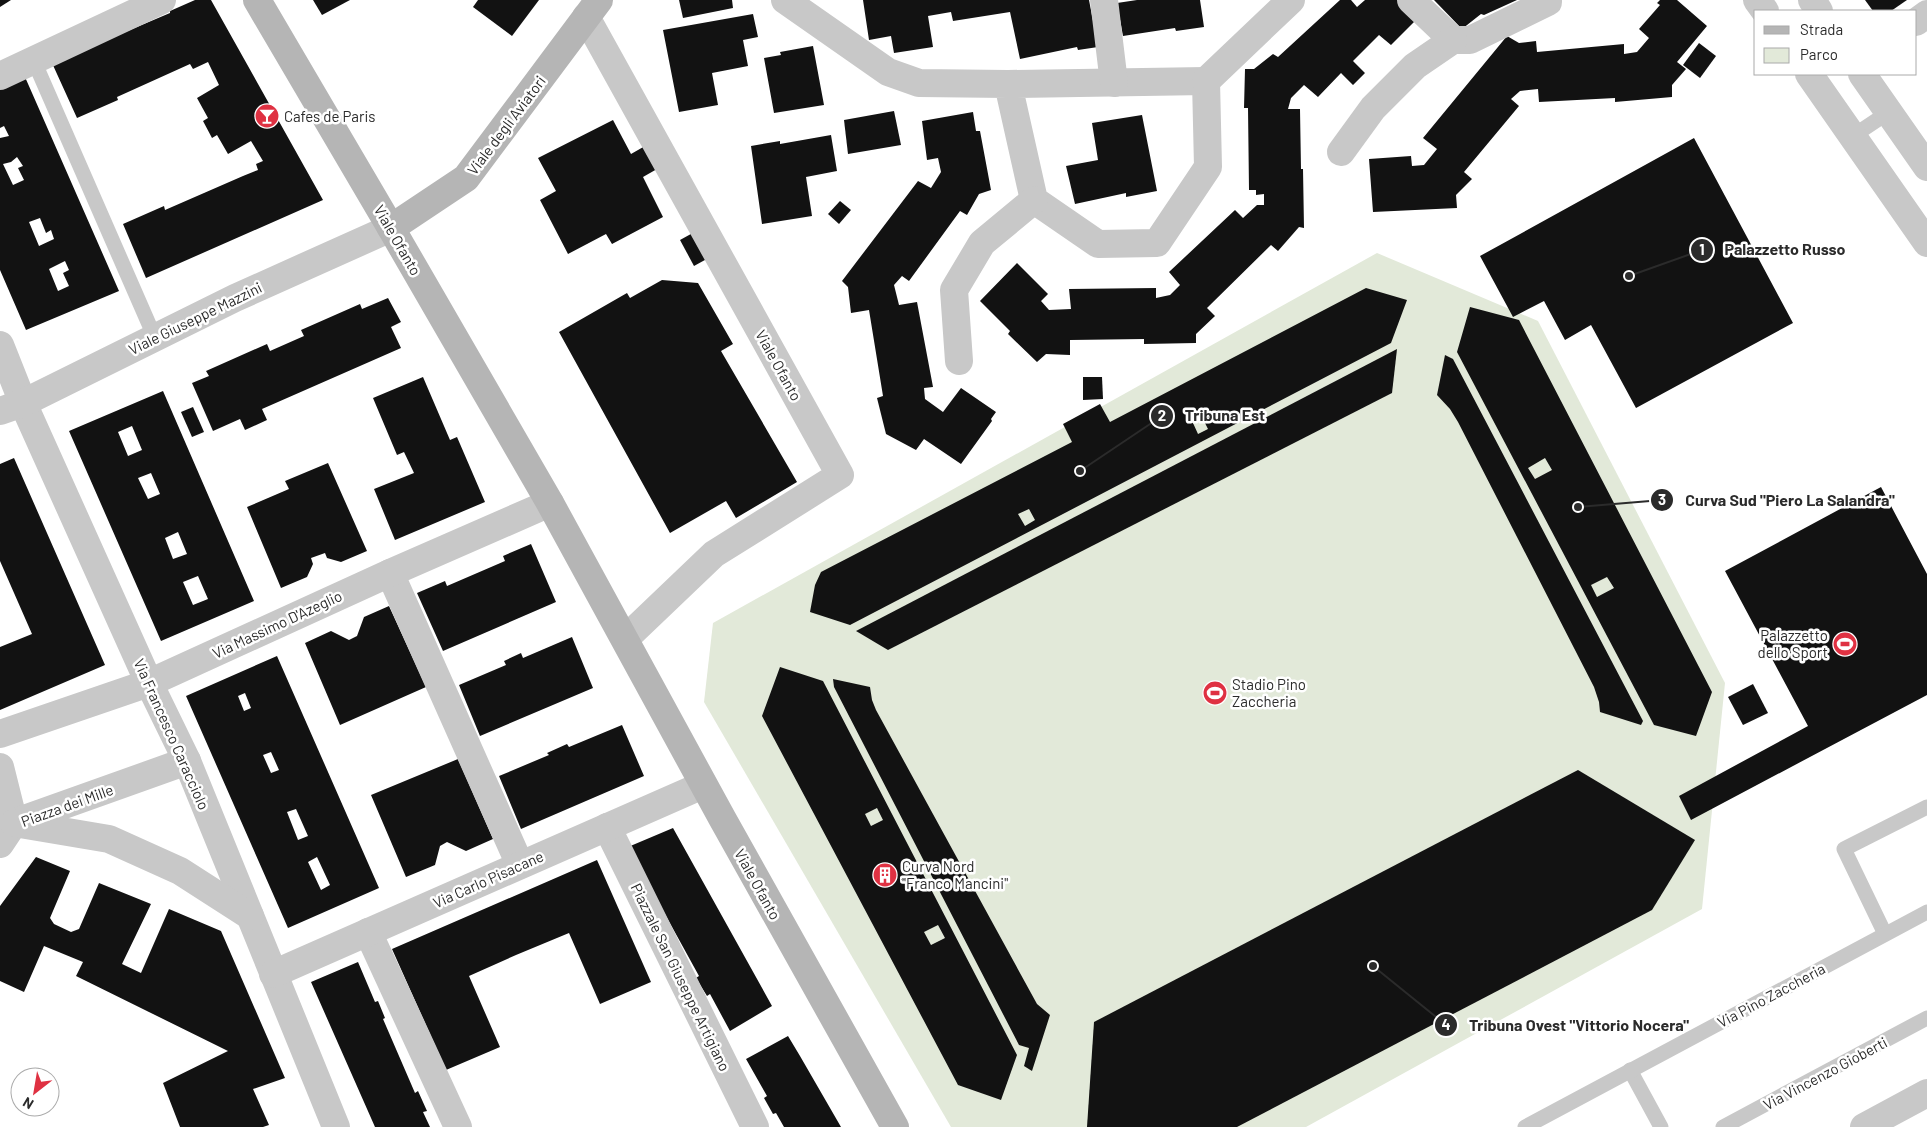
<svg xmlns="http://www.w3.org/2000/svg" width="1927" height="1127" viewBox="0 0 1927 1127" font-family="Barlow,sans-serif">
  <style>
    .green { fill: #e2e9d9 }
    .building { fill: #121212; fill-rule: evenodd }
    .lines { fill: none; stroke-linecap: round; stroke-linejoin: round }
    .service { stroke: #c8c8c8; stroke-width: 15 }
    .minor { stroke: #c8c8c8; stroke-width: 28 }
    .tertiary { stroke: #c8c8c8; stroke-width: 28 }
    .secondary { stroke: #b5b5b5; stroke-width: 28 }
    .labels { text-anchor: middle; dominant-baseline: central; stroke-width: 5; stroke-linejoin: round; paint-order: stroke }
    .poi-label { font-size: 15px; fill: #2b2b2b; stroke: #fff; text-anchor: start }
    .street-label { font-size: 15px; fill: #2b2b2b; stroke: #fff }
    .leader { fill: none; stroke: #2b2b2b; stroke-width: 2 }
    .callout-dot { fill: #2b2b2b; stroke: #fff; stroke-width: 2 }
    .mark-label { font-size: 15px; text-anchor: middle; font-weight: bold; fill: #fff }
    .callout-label { font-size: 16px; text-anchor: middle; font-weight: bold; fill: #2b2b2b; stroke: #fff; stroke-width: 5; stroke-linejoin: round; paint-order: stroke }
  </style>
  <rect width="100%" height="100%" fill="#fff"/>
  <!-- green -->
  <path class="green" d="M 1377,253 L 1538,321 L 1725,683 L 1702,909 L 1306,1127 L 951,1127 L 704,702 L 713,623 Z"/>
  <!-- building -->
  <g class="building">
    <path d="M 0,0 L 11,0 L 0,7 Z"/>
    <path d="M 195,0 L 211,0 L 323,200 L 146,278 L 123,224 L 164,206 L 165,210 L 243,176 L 258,170 L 256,164 L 263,161 L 251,141 L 228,154 L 217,135 L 212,138 L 203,121 L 208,118 L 197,98 L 219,85 L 208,62 L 193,69 L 190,64 L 117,97 L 118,100 L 77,118 L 52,63 L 170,13 L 170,11 Z"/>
    <path d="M 313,0 L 350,0 L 322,15 Z"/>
    <path d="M 478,0 L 539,0 L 512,36 L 473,7 Z"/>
    <path d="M 679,0 L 732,0 L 733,8 L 683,18 Z"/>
    <path d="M 863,0 L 1089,0 L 1098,47 L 1078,50 L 1077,47 L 1020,59 L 1010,12 L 953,21 L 951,12 L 928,16 L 933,47 L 894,53 L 891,36 L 869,40 Z"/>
    <path d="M 1137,0 L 1200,0 L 1204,27 L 1176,31 L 1175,28 L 1123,36 L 1117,3 Z"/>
    <path d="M 1340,0 L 1351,0 L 1357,7 L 1365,0 L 1397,0 L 1416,20 L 1391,45 L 1379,35 L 1353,61 L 1365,73 L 1353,85 L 1341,73 L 1318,97 L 1304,85 L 1291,98 L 1288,109 L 1300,109 L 1301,169 L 1303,169 L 1304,228 L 1299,227 L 1278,251 L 1271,245 L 1207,308 L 1215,316 L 1196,334 L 1196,343 L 1144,344 L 1144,339 L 1070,340 L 1070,355 L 1046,354 L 1037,362 L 1008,334 L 1010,331 L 980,301 L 1017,263 L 1048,294 L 1041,301 L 1049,310 L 1071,309 L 1069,289 L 1156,288 L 1156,298 L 1170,295 L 1180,285 L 1169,272 L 1235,210 L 1243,218 L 1257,205 L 1264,205 L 1264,194 L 1256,195 L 1256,190 L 1249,190 L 1248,108 L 1244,108 L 1245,69 L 1254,69 L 1273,54 L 1278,57 Z"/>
    <path d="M 1434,0 L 1517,0 L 1484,15 L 1481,14 L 1462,29 Z"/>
    <path d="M 1660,0 L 1677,0 L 1707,26 L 1677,62 L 1686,69 L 1672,85 L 1672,97 L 1615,102 L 1615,98 L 1539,102 L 1538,89 L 1520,91 L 1511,99 L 1519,106 L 1464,172 L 1472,179 L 1456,195 L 1457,208 L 1373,212 L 1369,159 L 1411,156 L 1412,166 L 1424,165 L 1437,149 L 1423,138 L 1507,36 L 1519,43 L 1536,41 L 1537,52 L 1624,44 L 1624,54 L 1637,52 L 1649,38 L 1639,29 L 1660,5 L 1657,3 Z"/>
    <path d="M 1865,0 L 1907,0 L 1891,11 L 1873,11 Z"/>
    <path d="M 753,14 L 758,37 L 743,40 L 748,66 L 712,73 L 718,105 L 679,112 L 663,30 Z"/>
    <path d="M 1699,43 L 1716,56 L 1700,78 L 1683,65 Z"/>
    <path d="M 813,46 L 824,105 L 774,113 L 764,58 L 781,55 L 780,52 Z"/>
    <path d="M 25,77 L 119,291 L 26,330 L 0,270 L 0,138 L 9,136 L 4,126 L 0,128 L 0,88 ZM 17,157 L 23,166 L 18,168 L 24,180 L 13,185 L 3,164 L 11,162 ZM 40,218 L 46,233 L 51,230 L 54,239 L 39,246 L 29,222 ZM 65,261 L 69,270 L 63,273 L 69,286 L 58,291 L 49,269 Z"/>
    <path d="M 894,111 L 901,145 L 848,154 L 844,120 Z"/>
    <path d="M 973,112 L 976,131 L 980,131 L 991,190 L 979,194 L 967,215 L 960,211 L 909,281 L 902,276 L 894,285 L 899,305 L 917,302 L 933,387 L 924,388 L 925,399 L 943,412 L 961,388 L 996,412 L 991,419 L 992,421 L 961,464 L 924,439 L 916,450 L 886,434 L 877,398 L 883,396 L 869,310 L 851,313 L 848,287 L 842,281 L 918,181 L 931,188 L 941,172 L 938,158 L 927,160 L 922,121 Z"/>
    <path d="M 1142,115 L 1157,191 L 1126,197 L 1126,193 L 1075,204 L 1066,166 L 1098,160 L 1092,123 Z"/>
    <path d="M 613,120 L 631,154 L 652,142 L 664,165 L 643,177 L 663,217 L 612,244 L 606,234 L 568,254 L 540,200 L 556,191 L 538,158 Z"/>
    <path d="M 831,135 L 837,171 L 806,177 L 812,216 L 762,224 L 751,146 L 780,141 L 780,144 Z"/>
    <path d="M 1694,138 L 1793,323 L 1636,408 L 1591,325 L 1565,340 L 1544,301 L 1513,317 L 1480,256 Z"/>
    <path d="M 840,201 L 851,210 L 839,224 L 828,214 Z"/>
    <path d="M 700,229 L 714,255 L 694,266 L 680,240 Z"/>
    <path d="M 662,280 L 698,283 L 733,344 L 721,351 L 797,482 L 736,518 L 726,501 L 670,533 L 559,332 L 627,293 L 630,298 Z"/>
    <path d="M 1366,288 L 1407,300 L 1391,343 L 850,625 L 810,612 L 815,585 L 821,572 L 1072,442 L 1063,424 L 1100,404 L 1110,422 ZM 1203,419 L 1208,429 L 1198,434 L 1193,423 ZM 1029,509 L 1035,520 L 1025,526 L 1018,514 Z"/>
    <path d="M 388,298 L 401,322 L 391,327 L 401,348 L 262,409 L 267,420 L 245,430 L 240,419 L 213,431 L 192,383 L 209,376 L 206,371 L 267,344 L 270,351 L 304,336 L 301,330 L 360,304 L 362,309 Z"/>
    <path d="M 1470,307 L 1519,320 L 1712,692 L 1696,736 L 1654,725 L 1457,352 ZM 1545,458 L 1552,470 L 1535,479 L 1528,468 ZM 1607,577 L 1614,588 L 1597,597 L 1591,585 Z"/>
    <path d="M 1397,349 L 1392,393 L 888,650 L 856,631 Z"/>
    <path d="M 1445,355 L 1453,359 L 1643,721 L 1641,725 L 1600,712 L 1599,702 L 1594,687 L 1458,422 L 1450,409 L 1437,395 Z"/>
    <path d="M 423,377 L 450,440 L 457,437 L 485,502 L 395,540 L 374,489 L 414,473 L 404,452 L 397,455 L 373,398 Z"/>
    <path d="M 1083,377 L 1102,377 L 1103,399 L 1083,400 Z"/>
    <path d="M 163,391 L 254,601 L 161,641 L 69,431 ZM 132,426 L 142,450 L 128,456 L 118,432 ZM 151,473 L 160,494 L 148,499 L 138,478 ZM 178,532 L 187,554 L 173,559 L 165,538 ZM 198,576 L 208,599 L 193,605 L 183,582 Z"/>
    <path d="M 193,407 L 204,432 L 192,437 L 181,412 Z"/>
    <path d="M 14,458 L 105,665 L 0,710 L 0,647 L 32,634 L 0,561 L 0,464 Z"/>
    <path d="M 328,463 L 367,551 L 341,562 L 327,558 L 325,553 L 311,558 L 313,564 L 307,577 L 281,588 L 247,507 L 289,489 L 285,481 Z"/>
    <path d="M 1881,487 L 1927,574 L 1927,695 L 1691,820 L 1679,796 L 1808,726 L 1725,571 Z"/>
    <path d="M 531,544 L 556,602 L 443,651 L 417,593 L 445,581 L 447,586 L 505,561 L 503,556 Z"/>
    <path d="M 389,606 L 426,687 L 340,725 L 305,643 L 331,631 L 349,640 L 357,636 L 364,617 Z"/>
    <path d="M 572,637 L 593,688 L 480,736 L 459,685 L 506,665 L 504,661 L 521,653 L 523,658 Z"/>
    <path d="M 277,656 L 379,888 L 288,928 L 186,696 ZM 245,693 L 251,708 L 244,711 L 238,696 ZM 271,752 L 279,770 L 271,773 L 263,755 ZM 296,809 L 308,836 L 298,840 L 287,812 ZM 317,857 L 330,885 L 321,890 L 308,862 Z"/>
    <path d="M 780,667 L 823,681 L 1017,1055 L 1001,1100 L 958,1085 L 762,716 ZM 877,808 L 883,820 L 871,826 L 865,814 ZM 938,925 L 945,938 L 931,945 L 924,932 Z"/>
    <path d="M 833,679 L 870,687 L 872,700 L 876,710 L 1037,1004 L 1050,1015 L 1032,1071 L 1024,1066 L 1029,1048 L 1019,1045 L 834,687 Z"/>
    <path d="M 1753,684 L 1768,713 L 1743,725 L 1728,697 Z"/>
    <path d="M 622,725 L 644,776 L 521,829 L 499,776 L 549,755 L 547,753 L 567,744 L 569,747 Z"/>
    <path d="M 458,759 L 493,839 L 466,851 L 447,842 L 440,846 L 435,865 L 406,877 L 371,795 Z"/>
    <path d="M 1578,770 L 1695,840 L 1652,910 L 1237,1127 L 1087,1127 L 1094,1022 Z"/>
    <path d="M 673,828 L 772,1006 L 730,1031 L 710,994 L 707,996 L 696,978 L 699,976 L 628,847 Z"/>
    <path d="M 36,857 L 70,871 L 50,918 L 54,924 L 71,932 L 79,929 L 99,883 L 151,904 L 122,964 L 141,973 L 169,909 L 221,931 L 285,1078 L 253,1089 L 269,1125 L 263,1127 L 180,1127 L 163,1083 L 228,1051 L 76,976 L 83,962 L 44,946 L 24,992 L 0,981 L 0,906 Z"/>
    <path d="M 597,860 L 651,982 L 600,1004 L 569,933 L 516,955 L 469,976 L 500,1047 L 446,1070 L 392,949 Z"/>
    <path d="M 358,962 L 375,1002 L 378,1001 L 385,1018 L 383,1019 L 415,1093 L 418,1091 L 427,1111 L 423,1112 L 430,1127 L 375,1127 L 311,982 Z"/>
    <path d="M 788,1036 L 800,1056 L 841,1127 L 784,1127 L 776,1113 L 773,1114 L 764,1098 L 767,1096 L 746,1059 Z"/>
  </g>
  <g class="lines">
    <!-- service -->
    <g class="service">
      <path d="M 34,61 L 155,338"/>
      <path d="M 1853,136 L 1889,112"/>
      <path d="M 1885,934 L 1844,849 L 1927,807"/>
      <path d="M 1630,1070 L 1661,1127"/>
      <path d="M 1525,1127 L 1927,912"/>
      <path d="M 1723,1127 L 1927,1018"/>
    </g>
    <!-- minor -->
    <g class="minor">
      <path d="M 785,0 L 888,72 L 919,83 L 1008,84 L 1206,81 L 1208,167 L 1157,243 L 1098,244 L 1034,200 L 1008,84"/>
      <path d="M 1104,0 L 1114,83"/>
      <path d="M 1411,0 L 1453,40 L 1470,40 L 1548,2 L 1548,0"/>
      <path d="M 1757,0 L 1765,11"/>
      <path d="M 1812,0 L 1819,11"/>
      <path d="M 586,17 L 840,475 L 714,554 L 625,639"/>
      <path d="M 1916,22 L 1927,14"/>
      <path d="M 1809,74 L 1927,243"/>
      <path d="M 1862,74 L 1927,167"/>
      <path d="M 0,76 L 162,0"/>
      <path d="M 1206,81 L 1291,0"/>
      <path d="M 1341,152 L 1373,108 L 1415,66 L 1453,40"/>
      <path d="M 0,345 L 23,403 L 149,683 L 187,761 L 336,1127"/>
      <path d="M 959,361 L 954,290 L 982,243 L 1034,200"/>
      <path d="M 390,573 L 520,865"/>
      <path d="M 0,734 L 149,683 L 390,573 L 550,503"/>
      <path d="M 0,767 L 14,823 L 0,844"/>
      <path d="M 16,822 L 187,761"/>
      <path d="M 14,823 L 109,839 L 180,871 L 250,916"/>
      <path d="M 607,827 L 755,1127"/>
      <path d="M 368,932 L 458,1127"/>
      <path d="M 273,974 L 703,785"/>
    </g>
    <!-- tertiary -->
    <g class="tertiary">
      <path d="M 0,411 L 23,403 L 235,298 L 391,228"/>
      <path d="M 1864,1127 L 1927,1093"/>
    </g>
    <!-- secondary -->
    <g class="secondary">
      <path d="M 257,0 L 391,228 L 550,503 L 722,818 L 895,1127"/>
      <path d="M 391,228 L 466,178 L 599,0"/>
    </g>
  </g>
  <!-- icons -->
  <defs>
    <symbol id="bar-disc" viewBox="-11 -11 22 22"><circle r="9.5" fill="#df3142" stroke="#fff"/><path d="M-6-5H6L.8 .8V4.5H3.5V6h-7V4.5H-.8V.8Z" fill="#fff"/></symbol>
    <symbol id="stadium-disc" viewBox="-11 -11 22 22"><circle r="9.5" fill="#df3142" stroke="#fff"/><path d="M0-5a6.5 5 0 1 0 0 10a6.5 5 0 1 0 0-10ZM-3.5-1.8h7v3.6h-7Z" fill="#fff"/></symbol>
    <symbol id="building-disc" viewBox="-11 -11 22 22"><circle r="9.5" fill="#df3142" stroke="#fff"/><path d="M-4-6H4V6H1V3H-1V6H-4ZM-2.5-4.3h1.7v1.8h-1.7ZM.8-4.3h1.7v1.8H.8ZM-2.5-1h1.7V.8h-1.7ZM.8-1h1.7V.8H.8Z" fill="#fff"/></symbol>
  </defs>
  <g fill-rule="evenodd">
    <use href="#bar-disc" x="253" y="102" width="28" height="28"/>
    <use href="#stadium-disc" x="1831" y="630" width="28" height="28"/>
    <use href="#stadium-disc" x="1201" y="679" width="28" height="28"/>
    <use href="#building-disc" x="871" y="861" width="28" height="28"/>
  </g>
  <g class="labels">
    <!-- poi labels -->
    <g class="poi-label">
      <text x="284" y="116">Cafes de Paris</text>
      <text x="1828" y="635" text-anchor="end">Palazzetto<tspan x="1828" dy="17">dello Sport</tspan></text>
      <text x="1232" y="684">Stadio Pino<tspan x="1232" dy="17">Zaccheria</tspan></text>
      <text x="902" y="866">Curva Nord<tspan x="902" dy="17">"Franco Mancini"</tspan></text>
    </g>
    <!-- street labels -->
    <g class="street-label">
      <text transform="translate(506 125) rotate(-53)">Viale degli Aviatori</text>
      <text transform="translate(398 240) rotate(60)">Viale Ofanto</text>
      <text transform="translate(195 318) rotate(-26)">Viale Giuseppe Mazzini</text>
      <text transform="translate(779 365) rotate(61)">Viale Ofanto</text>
      <text transform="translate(277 624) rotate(-25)">Via Massimo D'Azeglio</text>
      <text transform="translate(172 734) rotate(66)">Via Francesco Caracciolo</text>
      <text transform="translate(67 805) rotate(-20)">Piazza dei Mille</text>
      <text transform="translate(488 879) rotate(-24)">Via Carlo Pisacane</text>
      <text transform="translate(758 884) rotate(61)">Viale Ofanto</text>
      <text transform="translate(681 977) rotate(64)">Piazzale San Giuseppe Artigiano</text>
      <text transform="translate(1771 995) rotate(-28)">Via Pino Zaccheria</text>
      <text transform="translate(1825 1073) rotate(-28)">Via Vincenzo Gioberti</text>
    </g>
  </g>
  <!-- callouts -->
  <path class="leader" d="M1629 276L1702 250M1080 471L1162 416M1578 507L1662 500M1373 966L1446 1025"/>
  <g class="callout-dot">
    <circle cx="1629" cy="276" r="5"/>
    <circle cx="1080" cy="471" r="5"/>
    <circle cx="1578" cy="507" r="5"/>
    <circle cx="1373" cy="966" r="5"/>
    <circle cx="1702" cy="250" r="12"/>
    <circle cx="1162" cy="416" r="12"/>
    <circle cx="1662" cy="500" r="12"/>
    <circle cx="1446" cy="1025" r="12"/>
  </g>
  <g class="mark-label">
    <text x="1702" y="255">1</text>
    <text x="1162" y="421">2</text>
    <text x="1662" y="505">3</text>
    <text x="1446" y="1030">4</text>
  </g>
  <g class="callout-label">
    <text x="1785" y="255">Palazzetto Russo</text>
    <text x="1225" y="421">Tribuna Est</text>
    <text x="1790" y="506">Curva Sud "Piero La Salandra"</text>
    <text x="1579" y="1031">Tribuna Ovest "Vittorio Nocera"</text>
  </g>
  <!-- legend -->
  <rect x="1754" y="10" width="162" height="65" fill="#ffffff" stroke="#aaaaaa"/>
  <rect x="1764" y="26" width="25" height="8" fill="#b5b5b5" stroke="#aaaaaa"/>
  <text x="1800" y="35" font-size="15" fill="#2b2b2b">Strada</text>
  <rect x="1764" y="48" width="25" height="15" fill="#e2e9d9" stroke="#aaaaaa"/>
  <text x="1800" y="60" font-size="15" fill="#2b2b2b">Parco</text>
  <!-- north arrow -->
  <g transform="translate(35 1092) rotate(211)"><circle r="24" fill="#ffffff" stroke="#aaaaaa"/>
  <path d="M0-4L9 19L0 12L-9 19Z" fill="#df3142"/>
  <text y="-8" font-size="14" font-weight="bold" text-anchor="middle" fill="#2b2b2b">N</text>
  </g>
</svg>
